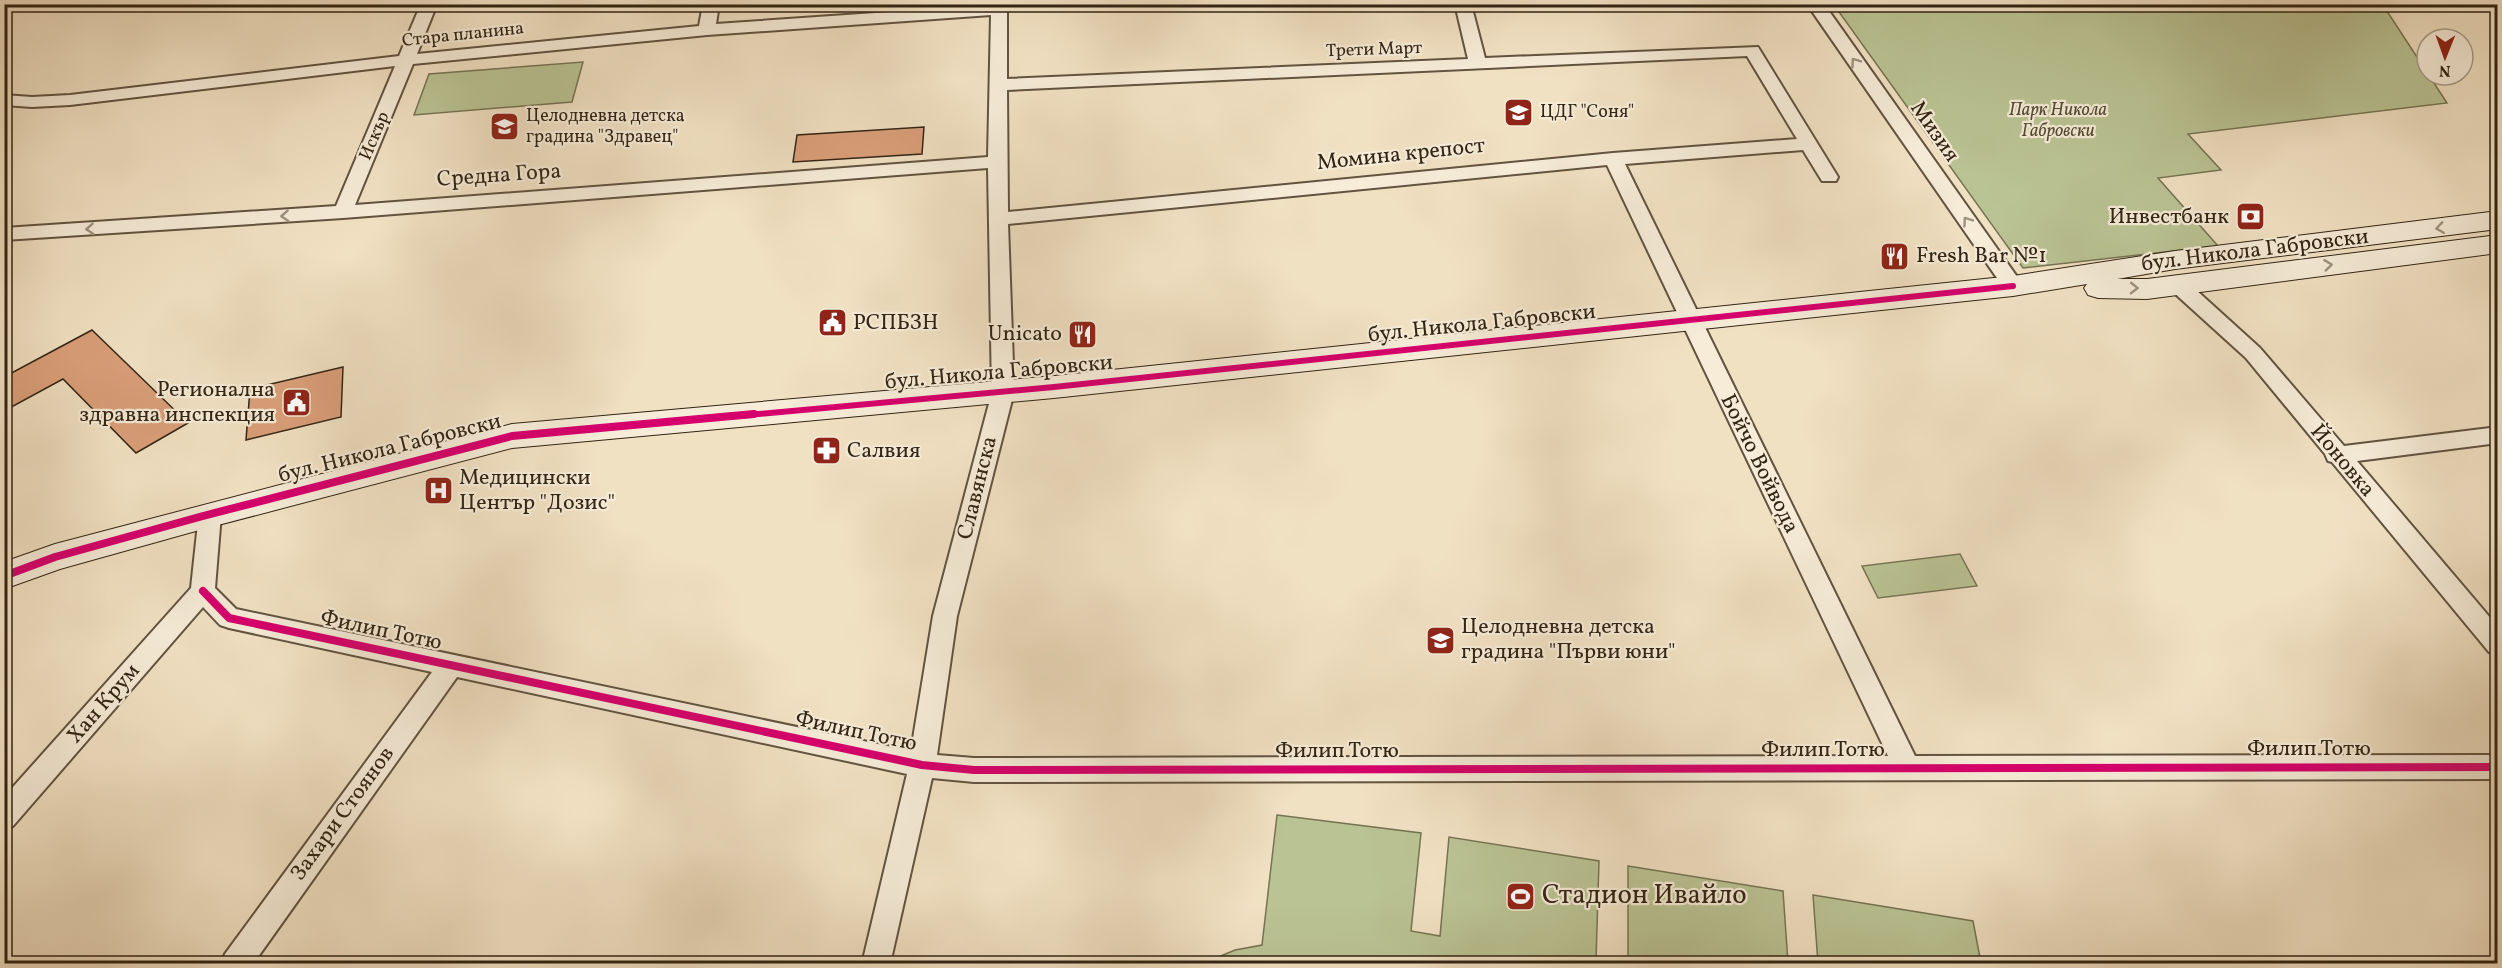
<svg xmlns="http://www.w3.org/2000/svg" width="2502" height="968" viewBox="0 0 2502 968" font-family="Vollkorn,serif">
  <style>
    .green { fill: #bac394; stroke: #767454; stroke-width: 1.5 }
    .building { fill: #da9f7a; stroke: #322414; stroke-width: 1.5 }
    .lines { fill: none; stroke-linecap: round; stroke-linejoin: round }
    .street-casing { stroke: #625340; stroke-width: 4 }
    .secondary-casing { stroke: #322414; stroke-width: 2 }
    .street { fill: #f6ecd8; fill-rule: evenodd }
    .secondary { fill: #f6ecd8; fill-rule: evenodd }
    .cycleway-far1-casing { stroke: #f6ecd8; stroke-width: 9 }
    .cycleway-casing { stroke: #f6ecd8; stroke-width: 12 }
    .cycleway-far1 { stroke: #d6006c; stroke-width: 6 }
    .cycleway { stroke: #d6006c; stroke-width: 8 }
    .oneway { stroke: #9e9280 }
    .labels { text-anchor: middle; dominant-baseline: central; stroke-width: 4.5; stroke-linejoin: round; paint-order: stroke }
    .far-street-label { font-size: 18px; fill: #322414; stroke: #f6ecd8 }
    .far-park-label { font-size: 18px; font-style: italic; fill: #544c34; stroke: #f6ecd8 }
    .far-poi-label { font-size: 18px; fill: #322414; stroke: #f6ecd8; text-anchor: start }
    .street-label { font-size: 22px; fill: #322414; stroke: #f6ecd8 }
    .poi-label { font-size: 22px; fill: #322414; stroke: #f6ecd8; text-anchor: start }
    .near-poi-label { font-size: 27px; fill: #322414; stroke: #f6ecd8; text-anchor: start }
  </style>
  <rect width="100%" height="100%" fill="#f1e1c3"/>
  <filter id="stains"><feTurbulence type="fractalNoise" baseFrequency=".00333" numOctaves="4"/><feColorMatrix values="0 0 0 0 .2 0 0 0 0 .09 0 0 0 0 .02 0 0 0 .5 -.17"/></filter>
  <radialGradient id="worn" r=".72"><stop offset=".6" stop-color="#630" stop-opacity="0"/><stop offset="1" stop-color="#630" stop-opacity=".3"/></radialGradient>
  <!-- green -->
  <g class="green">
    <path d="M 1834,5 L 2383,5 L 2447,103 L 2188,134 L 2221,170 L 2158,178 L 2218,246 L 2023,268 Z"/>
    <path d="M 583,62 L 572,102 L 414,115 L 429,74 Z"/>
    <path d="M 1960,554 L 1977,586 L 1878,598 L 1862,566 Z"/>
    <path d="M 1277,815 L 1421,833 L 1411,931 L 1440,936 L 1449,837 L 1599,861 L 1596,961 L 1607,963 L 1204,963 L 1235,950 L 1262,945 Z"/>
    <path d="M 1628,866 L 1783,891 L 1788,963 L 1628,963 Z"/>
    <path d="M 1813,895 L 1973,921 L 1981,963 L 1818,963 Z"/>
  </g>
  <!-- building -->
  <g class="building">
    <path d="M 924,127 L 922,154 L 793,162 L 797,135 Z"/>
    <path d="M 92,330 L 188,423 L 136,453 L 63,379 L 4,411 L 4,377 Z"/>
    <path d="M 343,367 L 341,417 L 246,440 L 250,389 Z"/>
  </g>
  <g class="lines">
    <defs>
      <g id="street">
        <path d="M 421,4 L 437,4 L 417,54 L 699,26 L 703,4 L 719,4 L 716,24 L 1007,4 L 1007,79 L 1468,59 L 1455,4 L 1471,4 L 1485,58 L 1758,47 L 1838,177 L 1836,181 L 1822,181 L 1803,150 L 1625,164 L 1915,756 L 2498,755 L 2498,779 L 974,782 L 932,778 L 890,964 L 862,964 L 907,774 L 457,677 L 253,964 L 221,964 L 225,954 L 432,672 L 229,628 L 220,625 L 203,607 L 13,826 L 4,829 L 4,797 L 191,588 L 199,514 L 202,508 L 210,505 L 218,508 L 221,514 L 215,588 L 236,609 L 911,751 L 933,616 L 992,392 L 988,168 L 343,218 L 4,240 L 4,228 L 336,206 L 395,66 L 70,105 L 32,107 L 4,105 L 4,95 L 32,97 L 70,95 L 399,56 ZM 991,15 L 988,157 L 355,205 L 413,64 L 707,35 ZM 1747,56 L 1797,139 L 1613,153 L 1008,212 L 1007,90 ZM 1607,165 L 1888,756 L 974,758 L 937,755 L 957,616 L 1014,392 L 1008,224 Z"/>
        <path d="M 1807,4 L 1824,4 L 2020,281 L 2023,286 L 2020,291 L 2013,293 L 2006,291 Z"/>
        <path d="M 2178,278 L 2185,280 L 2260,348 L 2344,446 L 2498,427 L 2498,443 L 2357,461 L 2498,627 L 2498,655 L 2489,652 L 2332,462 L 2328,461 L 2325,454 L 2246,358 L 2171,290 L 2168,285 L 2171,280 Z"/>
      </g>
      <path id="secondary" d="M 2498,211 L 2498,229 L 2175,269 L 2117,279 L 2147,279 L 2498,235 L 2498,253 L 2147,299 L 2098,298 L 2088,295 L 2084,288 L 2087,284 L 2013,296 L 1054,398 L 512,448 L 203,529 L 60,569 L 4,589 L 4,562 L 55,544 L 512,424 L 1054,376 L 2013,276 L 2175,251 Z"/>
    </defs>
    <!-- street casing -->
    <use href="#street" class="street-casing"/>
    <!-- secondary casing -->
    <use href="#secondary" class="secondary-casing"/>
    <!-- street -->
    <use href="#street" class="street"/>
    <!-- secondary -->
    <use href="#secondary" class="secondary"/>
    <defs>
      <path id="cycleway-far1" d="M 737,416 L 1054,387 L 2013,286"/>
      <g id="cycleway">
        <path d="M 4,576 L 55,557 L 203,516 L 512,436 L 754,414"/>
        <path d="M 203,591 L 229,618 L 922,765 L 974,770 L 2498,767"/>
      </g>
    </defs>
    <!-- cycleway-far1 casing -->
    <use href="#cycleway-far1" class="cycleway-far1-casing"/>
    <!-- cycleway casing -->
    <use href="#cycleway" class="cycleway-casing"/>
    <!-- cycleway-far1 -->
    <use href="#cycleway-far1" class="cycleway-far1"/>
    <!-- cycleway -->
    <use href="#cycleway" class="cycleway"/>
  </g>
  <!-- one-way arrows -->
  <defs><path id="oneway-chevron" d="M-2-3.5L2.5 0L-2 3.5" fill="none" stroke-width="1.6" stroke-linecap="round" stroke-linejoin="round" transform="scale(1.5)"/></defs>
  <g class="oneway">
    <use href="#oneway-chevron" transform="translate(1855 62) rotate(-125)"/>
    <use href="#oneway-chevron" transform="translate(285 216) rotate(176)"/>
    <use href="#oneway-chevron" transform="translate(1967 221) rotate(-125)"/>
    <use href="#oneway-chevron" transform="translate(2440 228) rotate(172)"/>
    <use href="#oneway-chevron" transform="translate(90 229) rotate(176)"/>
    <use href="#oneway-chevron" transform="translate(2328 265) rotate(-7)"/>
    <use href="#oneway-chevron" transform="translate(2134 288) rotate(1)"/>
  </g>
  <!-- icons -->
  <defs>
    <symbol id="school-square" viewBox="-11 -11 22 22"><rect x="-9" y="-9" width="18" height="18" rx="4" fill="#8f2418" stroke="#f6ecd8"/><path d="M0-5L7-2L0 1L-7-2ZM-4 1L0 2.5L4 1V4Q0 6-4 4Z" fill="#fff"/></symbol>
    <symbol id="bank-square" viewBox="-11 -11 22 22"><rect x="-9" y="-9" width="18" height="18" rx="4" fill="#8f2418" stroke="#f6ecd8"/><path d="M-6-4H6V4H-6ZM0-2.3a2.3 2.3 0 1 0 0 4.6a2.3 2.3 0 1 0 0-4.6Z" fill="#fff"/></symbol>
    <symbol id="restaurant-square" viewBox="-11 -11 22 22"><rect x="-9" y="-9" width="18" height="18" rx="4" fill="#8f2418" stroke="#f6ecd8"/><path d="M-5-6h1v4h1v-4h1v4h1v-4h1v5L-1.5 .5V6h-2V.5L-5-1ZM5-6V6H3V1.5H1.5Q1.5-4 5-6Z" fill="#fff"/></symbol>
    <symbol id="civic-square" viewBox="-11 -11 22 22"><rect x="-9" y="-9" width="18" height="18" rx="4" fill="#8f2418" stroke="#f6ecd8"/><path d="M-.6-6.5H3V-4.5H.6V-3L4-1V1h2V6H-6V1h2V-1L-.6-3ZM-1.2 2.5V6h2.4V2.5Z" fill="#fff"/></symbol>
    <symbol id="pharmacy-square" viewBox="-11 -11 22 22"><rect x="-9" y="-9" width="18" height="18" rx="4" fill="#8f2418" stroke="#f6ecd8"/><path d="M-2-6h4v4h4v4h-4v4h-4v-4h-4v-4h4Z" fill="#fff"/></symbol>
    <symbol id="hospital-square" viewBox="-11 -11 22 22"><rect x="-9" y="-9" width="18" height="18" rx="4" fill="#8f2418" stroke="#f6ecd8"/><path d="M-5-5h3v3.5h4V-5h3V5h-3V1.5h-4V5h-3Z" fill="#fff"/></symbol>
    <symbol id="stadium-square" viewBox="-11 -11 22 22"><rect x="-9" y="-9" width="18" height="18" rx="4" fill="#8f2418" stroke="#f6ecd8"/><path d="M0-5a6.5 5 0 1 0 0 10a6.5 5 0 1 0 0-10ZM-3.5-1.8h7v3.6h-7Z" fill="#fff"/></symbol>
  </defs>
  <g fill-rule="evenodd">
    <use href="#school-square" x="1502" y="96" width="33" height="33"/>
    <use href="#school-square" x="488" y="110" width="33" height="33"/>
    <use href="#bank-square" x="2234" y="200" width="33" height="33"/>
    <use href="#restaurant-square" x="1878" y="240" width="33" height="33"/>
    <use href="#civic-square" x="816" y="306" width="33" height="33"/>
    <use href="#restaurant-square" x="1066" y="318" width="33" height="33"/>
    <use href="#civic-square" x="280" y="386" width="33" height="33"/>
    <use href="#pharmacy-square" x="810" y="434" width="33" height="33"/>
    <use href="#hospital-square" x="422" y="474" width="33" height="33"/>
    <use href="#school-square" x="1424" y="624" width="33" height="33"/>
    <use href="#stadium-square" x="1504" y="880" width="33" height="33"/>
  </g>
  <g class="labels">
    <!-- far-street labels -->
    <g class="far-street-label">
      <text transform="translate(463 35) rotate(-6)">Стара планина</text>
      <text transform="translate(1374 50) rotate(-2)">Трети Март</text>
      <text transform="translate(375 136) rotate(-67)">Искър</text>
    </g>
    <!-- far-park labels -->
    <g class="far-park-label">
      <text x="2058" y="110">Парк Никола<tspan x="2058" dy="21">Габровски</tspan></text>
    </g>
    <!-- far-poi labels -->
    <g class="far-poi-label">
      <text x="1540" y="112">ЦДГ "Соня"</text>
      <text x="526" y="116">Целодневна детска<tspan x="526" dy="21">градина "Здравец"</tspan></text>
    </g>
    <!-- street labels -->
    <g class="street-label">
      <text transform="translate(1934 132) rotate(55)">Мизия</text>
      <text transform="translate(1401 155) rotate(-6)">Момина крепост</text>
      <text transform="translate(499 176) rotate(-4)">Средна Гора</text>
      <text transform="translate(2255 251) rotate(-7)">бул. Никола Габровски</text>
      <text transform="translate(1482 324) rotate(-6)">бул. Никола Габровски</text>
      <text transform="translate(999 373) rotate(-5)">бул. Никола Габровски</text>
      <text transform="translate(390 449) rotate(-14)">бул. Никола Габровски</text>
      <text transform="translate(2342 461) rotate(50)">Йоновка</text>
      <text transform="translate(1759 464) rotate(64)">Бойчо Войвода</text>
      <text transform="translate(978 488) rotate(-76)">Славянска</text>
      <text transform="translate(381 631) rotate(12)">Филип Тотю</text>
      <text transform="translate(104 704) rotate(-49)">Хан Крум</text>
      <text transform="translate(856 732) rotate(12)">Филип Тотю</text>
      <text x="2309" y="749">Филип Тотю</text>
      <text x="1823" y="750">Филип Тотю</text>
      <text x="1337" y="751">Филип Тотю</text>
      <text transform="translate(343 814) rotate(-54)">Захари Стоянов</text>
    </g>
    <!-- poi labels -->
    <g class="poi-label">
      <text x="2229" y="217" text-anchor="end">Инвестбанк</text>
      <text x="1916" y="256">Fresh Bar №1</text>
      <text x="853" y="323">РСПБЗН</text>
      <text x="1062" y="334" text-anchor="end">Unicato</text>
      <text x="275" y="390" text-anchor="end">Регионална<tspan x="275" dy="25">здравна инспекция</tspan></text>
      <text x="847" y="451">Салвия</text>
      <text x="459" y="478">Медицински<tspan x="459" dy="25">Център "Дозис"</tspan></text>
      <text x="1461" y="627">Целодневна детска<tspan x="1461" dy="25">градина "Първи юни"</tspan></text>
    </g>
    <!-- near-poi labels -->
    <g class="near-poi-label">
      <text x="1542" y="896">Стадион Ивайло</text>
    </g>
  </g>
  <!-- margin -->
  <rect width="2502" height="968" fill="none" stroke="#f1e1c3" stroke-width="24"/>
  <rect x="6" y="6" width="2490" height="956" fill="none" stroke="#322414" stroke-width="3"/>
  <rect x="12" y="12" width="2478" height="944" fill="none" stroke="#322414" stroke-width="1.5"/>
  <!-- north arrow -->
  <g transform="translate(2445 57) rotate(181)"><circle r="28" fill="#f6ecd8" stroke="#a89c8a" stroke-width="1.5"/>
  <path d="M0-4.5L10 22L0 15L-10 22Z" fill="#8f2418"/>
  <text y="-9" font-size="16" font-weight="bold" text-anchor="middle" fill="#322414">N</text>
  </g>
  <rect width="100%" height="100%" filter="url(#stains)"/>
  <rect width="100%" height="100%" fill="url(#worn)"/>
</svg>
